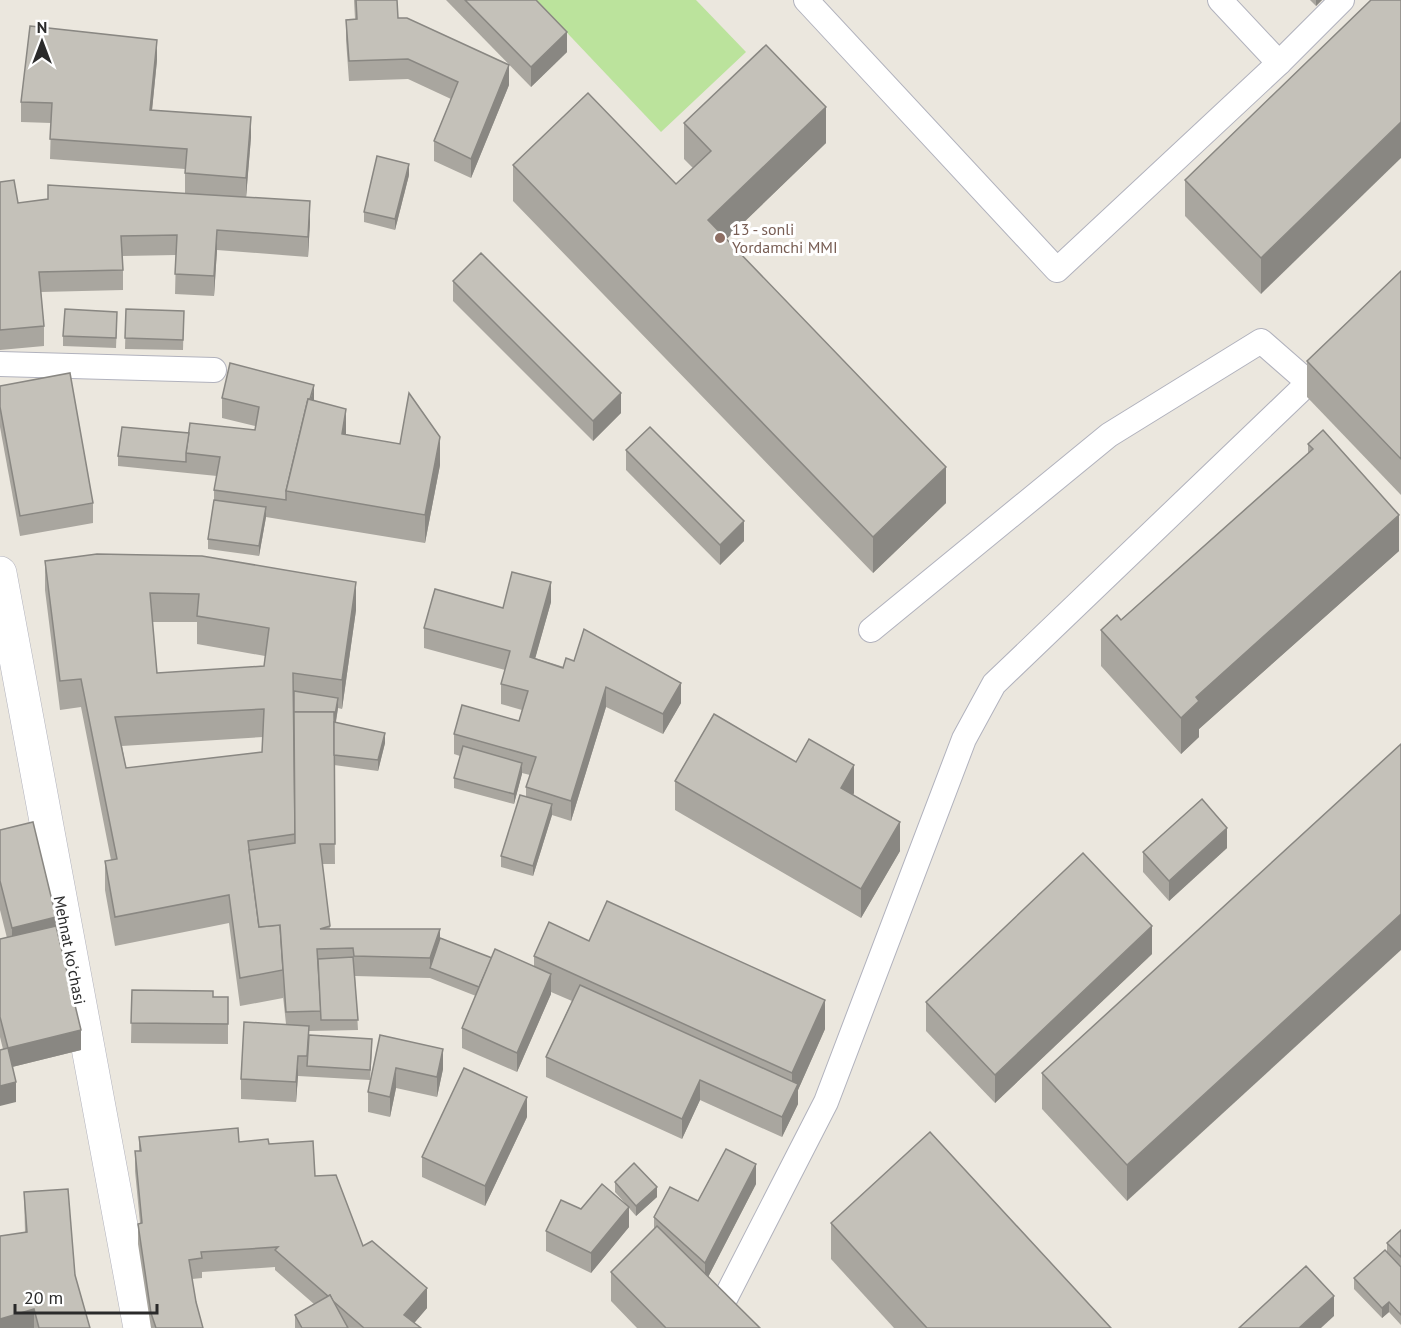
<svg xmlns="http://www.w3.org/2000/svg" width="1401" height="1328" viewBox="0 0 1401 1328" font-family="'PT Sans',sans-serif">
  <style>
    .pitch { fill: #bbe39c }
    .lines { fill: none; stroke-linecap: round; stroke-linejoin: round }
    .service-casing { stroke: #b1b2bd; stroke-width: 26 }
    .minor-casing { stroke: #b1b2bd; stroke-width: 34 }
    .service { stroke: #fff; stroke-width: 24 }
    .minor { stroke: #fff; stroke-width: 33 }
    .wall { fill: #a9a69f; fill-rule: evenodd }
    .shaded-wall { fill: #898782 }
    .building { fill: #c4c1b9; stroke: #898782; stroke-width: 1.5; fill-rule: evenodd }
    .education-dot { fill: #8d6e63; stroke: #fff; stroke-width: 2 }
    .labels { text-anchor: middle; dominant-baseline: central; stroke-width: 6; stroke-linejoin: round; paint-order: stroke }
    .education-label { font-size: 16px; fill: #785e54; stroke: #fff; text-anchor: start }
    .street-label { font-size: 16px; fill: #2a2a2a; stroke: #fff }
  </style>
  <rect width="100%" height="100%" fill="#ebe7de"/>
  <!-- pitch -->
  <path class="pitch" d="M 536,0 L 696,0 L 746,52 L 661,132 Z"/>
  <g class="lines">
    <defs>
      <g id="service">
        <path d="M 806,0 L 1057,270 L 1279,63 L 1220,0"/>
        <path d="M 1279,63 L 1342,0"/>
        <path d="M 0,364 L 214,370"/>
        <path d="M 871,630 L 1109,435 L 1261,341 L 1309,383"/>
        <path d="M 726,1297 L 826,1102 L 964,739 L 994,684 L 1330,362"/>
      </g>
      <path id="minor" d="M 0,573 L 140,1328"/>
    </defs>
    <!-- service casing -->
    <use href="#service" class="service-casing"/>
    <!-- minor casing -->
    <use href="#minor" class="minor-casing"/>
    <!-- service -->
    <use href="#service" class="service"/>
    <!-- minor -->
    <use href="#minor" class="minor"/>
  </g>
  <!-- wall -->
  <g class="wall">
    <path d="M 354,0 L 397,0 L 398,18 L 509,85 L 471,178 L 434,161 L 434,141 L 451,99 L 408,79 L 349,81 L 346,40 L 346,20 L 355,19 Z"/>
    <path d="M 446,0 L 536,0 L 567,52 L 531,87 Z"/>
    <path d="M 1310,0 L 1322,0 L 1316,6 Z"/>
    <path d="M 1371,0 L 1261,294 L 1185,216 L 1185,180 Z"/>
    <path d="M 157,60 L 152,110 L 251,137 L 246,197 L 310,221 L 308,257 L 217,250 L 214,296 L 175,294 L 176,255 L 123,256 L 123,290 L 41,292 L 44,326 L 44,346 L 0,350 L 0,182 L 18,203 L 185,193 L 185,169 L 50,159 L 51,123 L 21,122 L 21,102 Z"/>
    <path d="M 684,123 L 826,143 L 726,239 L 946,503 L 873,573 L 513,201 L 513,165 L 676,184 L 693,168 L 684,159 Z"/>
    <path d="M 409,175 L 395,230 L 364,222 L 364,212 Z"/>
    <path d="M 1401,271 L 1401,495 L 1307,397 L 1307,361 Z"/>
    <path d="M 453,281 L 621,413 L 593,441 L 453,301 Z"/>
    <path d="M 126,309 L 184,311 L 183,350 L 125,349 Z"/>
    <path d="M 117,322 L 116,348 L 63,346 L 63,336 Z"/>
    <path d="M 0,386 L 93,503 L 93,523 L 20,536 L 0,427 Z"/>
    <path d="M 222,398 L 314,400 L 346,434 L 440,465 L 425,543 L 266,517 L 259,556 L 208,549 L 208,539 L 214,500 L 214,490 L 217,476 L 118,466 L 118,456 L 189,433 L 255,430 L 255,426 L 222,418 Z"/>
    <path d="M 1308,444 L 1399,551 L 1199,729 L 1199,737 L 1181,754 L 1101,666 L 1101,630 L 1121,620 L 1308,453 Z"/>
    <path d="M 626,450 L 744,541 L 720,565 L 626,470 Z"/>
    <path d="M 45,561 L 356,610 L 342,709 L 338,708 L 336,722 L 385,743 L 378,771 L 334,765 L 335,864 L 322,864 L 330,929 L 440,938 L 492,958 L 534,967 L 534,956 L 589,941 L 825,1029 L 798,1090 L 798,1104 L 782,1137 L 700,1100 L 682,1139 L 546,1077 L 546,1057 L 572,1001 L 551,992 L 551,994 L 517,1072 L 462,1048 L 462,1028 L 476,996 L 430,978 L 355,976 L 358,1030 L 309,1031 L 309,1035 L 372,1050 L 370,1080 L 298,1076 L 296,1102 L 241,1099 L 241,1079 L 286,1024 L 283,996 L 283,998 L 240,1006 L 229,923 L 115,946 L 105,890 L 105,861 L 111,860 L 81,707 L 60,710 L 45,590 ZM 152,622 L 197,622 L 197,644 L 265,656 L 264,666 L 157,673 ZM 263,737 L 262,752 L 126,768 L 122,746 Z"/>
    <path d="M 551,602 L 535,658 L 681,703 L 663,734 L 606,707 L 571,821 L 552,815 L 533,876 L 501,867 L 501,856 L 526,797 L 526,787 L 530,775 L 522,773 L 514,804 L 454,788 L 454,778 L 460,756 L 454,754 L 454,734 L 519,721 L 522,710 L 501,704 L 501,684 L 505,670 L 424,648 L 424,628 Z"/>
    <path d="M 1401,744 L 1127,1201 L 1042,1109 L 1042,1073 Z"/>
    <path d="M 796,762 L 854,793 L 853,795 L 900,851 L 861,918 L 675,810 L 675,781 Z"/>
    <path d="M 0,830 L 56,926 L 81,1050 L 12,1067 L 16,1102 L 0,1037 L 0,939 L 7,938 L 0,910 Z"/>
    <path d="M 1227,848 L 1169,901 L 1143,872 L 1143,852 Z"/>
    <path d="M 1152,954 L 995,1103 L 926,1031 L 926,1002 Z"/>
    <path d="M 132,990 L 213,997 L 228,997 L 228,1044 L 131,1043 Z"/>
    <path d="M 380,1035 L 443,1069 L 437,1097 L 396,1088 L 390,1117 L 368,1112 L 368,1092 Z"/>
    <path d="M 527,1117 L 485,1206 L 422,1177 L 422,1157 Z"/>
    <path d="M 139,1137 L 269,1144 L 315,1176 L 363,1246 L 427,1308 L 414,1323 L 421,1328 L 295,1328 L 295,1315 L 314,1304 L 275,1270 L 275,1267 L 202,1272 L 202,1278 L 192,1279 L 196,1302 L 203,1328 L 151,1328 L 138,1244 L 138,1224 L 140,1223 L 135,1171 L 135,1151 L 139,1151 Z"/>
    <path d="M 615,1182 L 657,1197 L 636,1216 L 629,1208 L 629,1227 L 591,1273 L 546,1251 L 546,1231 L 581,1209 L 625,1203 L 615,1192 Z"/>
    <path d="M 756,1184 L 708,1277 L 760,1328 L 637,1328 L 611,1301 L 611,1272 L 654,1229 L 654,1217 L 698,1201 Z"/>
    <path d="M 24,1192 L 75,1275 L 90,1328 L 0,1328 L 25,1233 Z"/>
    <path d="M 831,1223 L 1111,1328 L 894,1328 L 831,1259 Z"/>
    <path d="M 1401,1230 L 1401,1325 L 1389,1312 L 1382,1318 L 1354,1289 L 1354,1278 L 1387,1252 L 1387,1243 Z"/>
  </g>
  <!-- shaded-wall -->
  <g class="shaded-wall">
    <path d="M 1316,0 L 1322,0 L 1316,6 Z"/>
    <path d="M 567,32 L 567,52 L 531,87 L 531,67 Z"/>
    <path d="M 157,40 L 157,60 L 150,130 L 150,110 Z"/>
    <path d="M 509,65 L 509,85 L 471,178 L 471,159 Z"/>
    <path d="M 826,107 L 826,143 L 708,257 L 708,220 Z"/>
    <path d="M 251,117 L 251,137 L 246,198 L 246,178 Z"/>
    <path d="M 1401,122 L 1401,158 L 1261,294 L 1261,258 Z"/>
    <path d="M 409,164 L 409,175 L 395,230 L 395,219 Z"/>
    <path d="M 310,201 L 310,221 L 308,257 L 308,237 Z"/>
    <path d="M 217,230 L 217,250 L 214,296 L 214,276 Z"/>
    <path d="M 314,385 L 314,405 L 288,492 Z"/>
    <path d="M 621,393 L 621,413 L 593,441 L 593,421 Z"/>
    <path d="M 346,409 L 346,438 L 342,434 Z"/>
    <path d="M 440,437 L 440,465 L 425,543 L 425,515 Z"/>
    <path d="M 946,467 L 946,503 L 873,573 L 873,537 Z"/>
    <path d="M 266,507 L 266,517 L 259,556 L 259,546 Z"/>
    <path d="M 1399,515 L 1399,551 L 1199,729 L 1199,737 L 1181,754 L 1181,718 L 1196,697 Z"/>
    <path d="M 744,521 L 744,541 L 720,565 L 720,545 Z"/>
    <path d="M 356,582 L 356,610 L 342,709 L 342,680 Z"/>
    <path d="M 551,582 L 551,602 L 530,677 L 530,657 Z"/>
    <path d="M 681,683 L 681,703 L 663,734 L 663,714 Z"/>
    <path d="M 606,687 L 606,707 L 571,821 L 571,801 Z"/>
    <path d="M 338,698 L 338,708 L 334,732 L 334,722 Z"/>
    <path d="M 385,733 L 385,743 L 378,771 L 378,760 Z"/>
    <path d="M 522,763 L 522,774 L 514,804 L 514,794 Z"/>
    <path d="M 854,765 L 854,793 L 841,816 L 841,788 Z"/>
    <path d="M 552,804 L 552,815 L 533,876 L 533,866 Z"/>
    <path d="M 900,822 L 900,851 L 861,918 L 861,889 Z"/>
    <path d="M 1227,828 L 1227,848 L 1169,901 L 1169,881 Z"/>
    <path d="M 1401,914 L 1401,950 L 1127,1201 L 1127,1165 Z"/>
    <path d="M 56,917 L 56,946 L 12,957 L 12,928 Z"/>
    <path d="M 1152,926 L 1152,954 L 995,1103 L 995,1075 Z"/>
    <path d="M 440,929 L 440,949 L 430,968 L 430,958 Z"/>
    <path d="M 551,974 L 551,994 L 517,1072 L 517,1053 Z"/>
    <path d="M 825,1000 L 825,1029 L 798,1090 L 798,1104 L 782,1137 L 782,1117 L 792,1096 L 792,1073 Z"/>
    <path d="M 81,1030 L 81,1050 L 8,1068 L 8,1048 Z"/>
    <path d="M 443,1049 L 443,1069 L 437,1097 L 437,1077 Z"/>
    <path d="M 298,1056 L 298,1076 L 296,1102 L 296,1082 Z"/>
    <path d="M 396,1068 L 396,1088 L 390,1117 L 390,1097 Z"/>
    <path d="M 700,1080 L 700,1100 L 682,1139 L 682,1119 Z"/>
    <path d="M 16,1082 L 16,1102 L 0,1106 L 0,1086 Z"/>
    <path d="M 527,1097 L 527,1117 L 485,1206 L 485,1186 Z"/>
    <path d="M 756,1164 L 756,1184 L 705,1283 L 705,1263 Z"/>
    <path d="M 657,1187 L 657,1197 L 636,1216 L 636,1206 Z"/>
    <path d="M 629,1207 L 629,1227 L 591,1273 L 591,1253 Z"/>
    <path d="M 427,1288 L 427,1308 L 410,1328 L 404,1315 Z"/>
    <path d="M 1334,1296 L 1334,1316 L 1321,1328 L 1299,1328 Z"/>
    <path d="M 1389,1302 L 1389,1312 L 1382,1318 L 1382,1308 Z"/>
    <path d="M 34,1309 L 34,1328 L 0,1328 L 0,1319 Z"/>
  </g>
  <!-- building -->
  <g class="building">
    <path d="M 356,0 L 397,0 L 398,18 L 407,18 L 509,65 L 471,159 L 434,141 L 458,82 L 408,59 L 349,61 L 346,20 L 357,19 Z"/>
    <path d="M 465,0 L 536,0 L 567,32 L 531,67 Z"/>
    <path d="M 1371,0 L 1401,0 L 1401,122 L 1261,258 L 1185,180 Z"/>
    <path d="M 30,26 L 157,40 L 150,110 L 251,117 L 246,178 L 185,173 L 187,149 L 50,139 L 52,103 L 21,102 Z"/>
    <path d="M 766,45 L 826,107 L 708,220 L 946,467 L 873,537 L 513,165 L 588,93 L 676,184 L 711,151 L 684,123 Z"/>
    <path d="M 377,156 L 409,164 L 395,219 L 364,212 Z"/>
    <path d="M 14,180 L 18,203 L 48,199 L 48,185 L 310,201 L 308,237 L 217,230 L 214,276 L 175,274 L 177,235 L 121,236 L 123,270 L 39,272 L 44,326 L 0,330 L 0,182 Z"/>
    <path d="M 481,253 L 621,393 L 593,421 L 453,281 Z"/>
    <path d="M 1401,271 L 1401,459 L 1307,361 Z"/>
    <path d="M 65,309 L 117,312 L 116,338 L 63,336 Z"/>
    <path d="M 126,309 L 184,311 L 183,340 L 125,338 Z"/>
    <path d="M 230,363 L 314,385 L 310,399 L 308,399 L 286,491 L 286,500 L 214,490 L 220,457 L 186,453 L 190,423 L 255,430 L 259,407 L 222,398 Z"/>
    <path d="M 70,373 L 93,503 L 20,516 L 0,407 L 0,386 Z"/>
    <path d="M 409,393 L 440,437 L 425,515 L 286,491 L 308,399 L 346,409 L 342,434 L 400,444 Z"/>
    <path d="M 122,427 L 189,433 L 186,453 L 186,462 L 118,456 Z"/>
    <path d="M 650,427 L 744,521 L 720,545 L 626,450 Z"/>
    <path d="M 1323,430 L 1399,515 L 1196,697 L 1199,701 L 1181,718 L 1101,630 L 1117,615 L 1121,620 L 1313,449 L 1308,444 Z"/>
    <path d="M 214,500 L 266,507 L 259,546 L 208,539 Z"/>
    <path d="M 97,554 L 202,556 L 356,582 L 342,680 L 293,673 L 295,834 L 248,841 L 259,927 L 280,925 L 283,970 L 240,978 L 229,895 L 115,917 L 105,861 L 117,859 L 81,679 L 60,681 L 45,561 ZM 150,593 L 199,594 L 197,616 L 269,628 L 264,666 L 157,673 ZM 264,709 L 262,752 L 126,768 L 115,717 Z"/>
    <path d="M 512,572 L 551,582 L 530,657 L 563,668 L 566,658 L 574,661 L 584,629 L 681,683 L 663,714 L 606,687 L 571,801 L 526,787 L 536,757 L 454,734 L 462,705 L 519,721 L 528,691 L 501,684 L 510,651 L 424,628 L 435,589 L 503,608 Z"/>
    <path d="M 294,691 L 338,698 L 334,721 L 334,712 L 294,712 Z"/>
    <path d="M 294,712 L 334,712 L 335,844 L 320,844 L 330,926 L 320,929 L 440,929 L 430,958 L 354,956 L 353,948 L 317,949 L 321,1011 L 286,1012 L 280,925 L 259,927 L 249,850 L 295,843 Z"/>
    <path d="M 714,714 L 796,762 L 809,739 L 854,765 L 841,788 L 900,822 L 861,889 L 675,781 Z"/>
    <path d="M 334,722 L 385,733 L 378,760 L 334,755 Z"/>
    <path d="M 1401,744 L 1401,914 L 1127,1165 L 1042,1073 Z"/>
    <path d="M 463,746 L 522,763 L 514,794 L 454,778 Z"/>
    <path d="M 520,795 L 552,804 L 533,866 L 501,856 Z"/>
    <path d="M 1202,799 L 1227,828 L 1169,881 L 1143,852 Z"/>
    <path d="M 33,822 L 56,917 L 12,928 L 0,881 L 0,830 Z"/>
    <path d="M 1083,853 L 1152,926 L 995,1075 L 926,1002 Z"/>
    <path d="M 607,901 L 825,1000 L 792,1073 L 534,956 L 549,922 L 589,941 Z"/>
    <path d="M 56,926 L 81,1030 L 8,1048 L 0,1017 L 0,939 Z"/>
    <path d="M 440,938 L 492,958 L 479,987 L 430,968 Z"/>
    <path d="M 495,949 L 551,974 L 517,1053 L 462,1028 Z"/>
    <path d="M 353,957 L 358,1020 L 321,1020 L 318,959 Z"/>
    <path d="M 580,985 L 798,1084 L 782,1117 L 700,1080 L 682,1119 L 546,1057 Z"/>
    <path d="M 132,990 L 213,991 L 213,997 L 228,997 L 228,1024 L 131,1023 Z"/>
    <path d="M 244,1022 L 309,1026 L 307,1056 L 298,1056 L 296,1082 L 241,1079 Z"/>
    <path d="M 309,1035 L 372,1039 L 370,1070 L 307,1066 Z"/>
    <path d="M 380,1035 L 443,1049 L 437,1077 L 396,1068 L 390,1097 L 368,1092 Z"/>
    <path d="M 8,1048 L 16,1082 L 0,1086 L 0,1050 Z"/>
    <path d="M 464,1068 L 527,1097 L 485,1186 L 422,1157 Z"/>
    <path d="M 238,1128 L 239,1142 L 268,1139 L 269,1144 L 313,1141 L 315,1176 L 336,1175 L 363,1246 L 372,1241 L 427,1288 L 404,1315 L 421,1328 L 364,1328 L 333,1301 L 330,1295 L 328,1296 L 275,1250 L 278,1247 L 201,1252 L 202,1258 L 189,1260 L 196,1302 L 203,1328 L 156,1328 L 151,1313 L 138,1224 L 142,1223 L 135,1151 L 141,1151 L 139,1137 Z"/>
    <path d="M 930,1132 L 1111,1328 L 927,1328 L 831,1223 Z"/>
    <path d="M 726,1149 L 756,1164 L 705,1263 L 654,1217 L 670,1187 L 698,1201 Z"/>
    <path d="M 634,1163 L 657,1187 L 636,1206 L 615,1182 Z"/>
    <path d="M 602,1184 L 629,1207 L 591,1253 L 546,1231 L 561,1200 L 581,1209 Z"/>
    <path d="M 68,1189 L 75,1275 L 90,1328 L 39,1328 L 34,1309 L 0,1319 L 0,1236 L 27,1232 L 24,1192 Z"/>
    <path d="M 657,1226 L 760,1328 L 666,1328 L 611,1272 Z"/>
    <path d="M 1401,1230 L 1401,1257 L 1387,1243 Z"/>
    <path d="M 1385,1250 L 1401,1267 L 1401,1315 L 1389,1302 L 1382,1308 L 1354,1278 Z"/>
    <path d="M 1306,1266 L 1334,1296 L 1299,1328 L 1239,1328 Z"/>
    <path d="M 330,1295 L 348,1328 L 302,1328 L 295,1315 Z"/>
  </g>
  <!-- markers -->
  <circle class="education-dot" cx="720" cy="238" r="6"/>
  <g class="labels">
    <!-- education labels -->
    <g class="education-label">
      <text x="732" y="229">13 - sonli<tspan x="732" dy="18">Yordamchi MMI</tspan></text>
    </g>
    <!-- street labels -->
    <g class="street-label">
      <text transform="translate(70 950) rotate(79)">Mehnat koʻchasi</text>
    </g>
  </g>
  <!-- north arrow -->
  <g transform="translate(42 42)" stroke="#ffffff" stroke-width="4.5" paint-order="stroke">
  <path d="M0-4.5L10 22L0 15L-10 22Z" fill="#2a2a2a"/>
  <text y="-9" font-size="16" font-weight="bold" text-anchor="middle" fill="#2a2a2a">N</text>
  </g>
  <!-- scale -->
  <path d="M15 1304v9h142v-9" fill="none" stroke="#2a2a2a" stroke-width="3"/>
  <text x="24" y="1304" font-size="18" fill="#2a2a2a" stroke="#ffffff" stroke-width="4.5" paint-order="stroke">20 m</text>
</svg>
